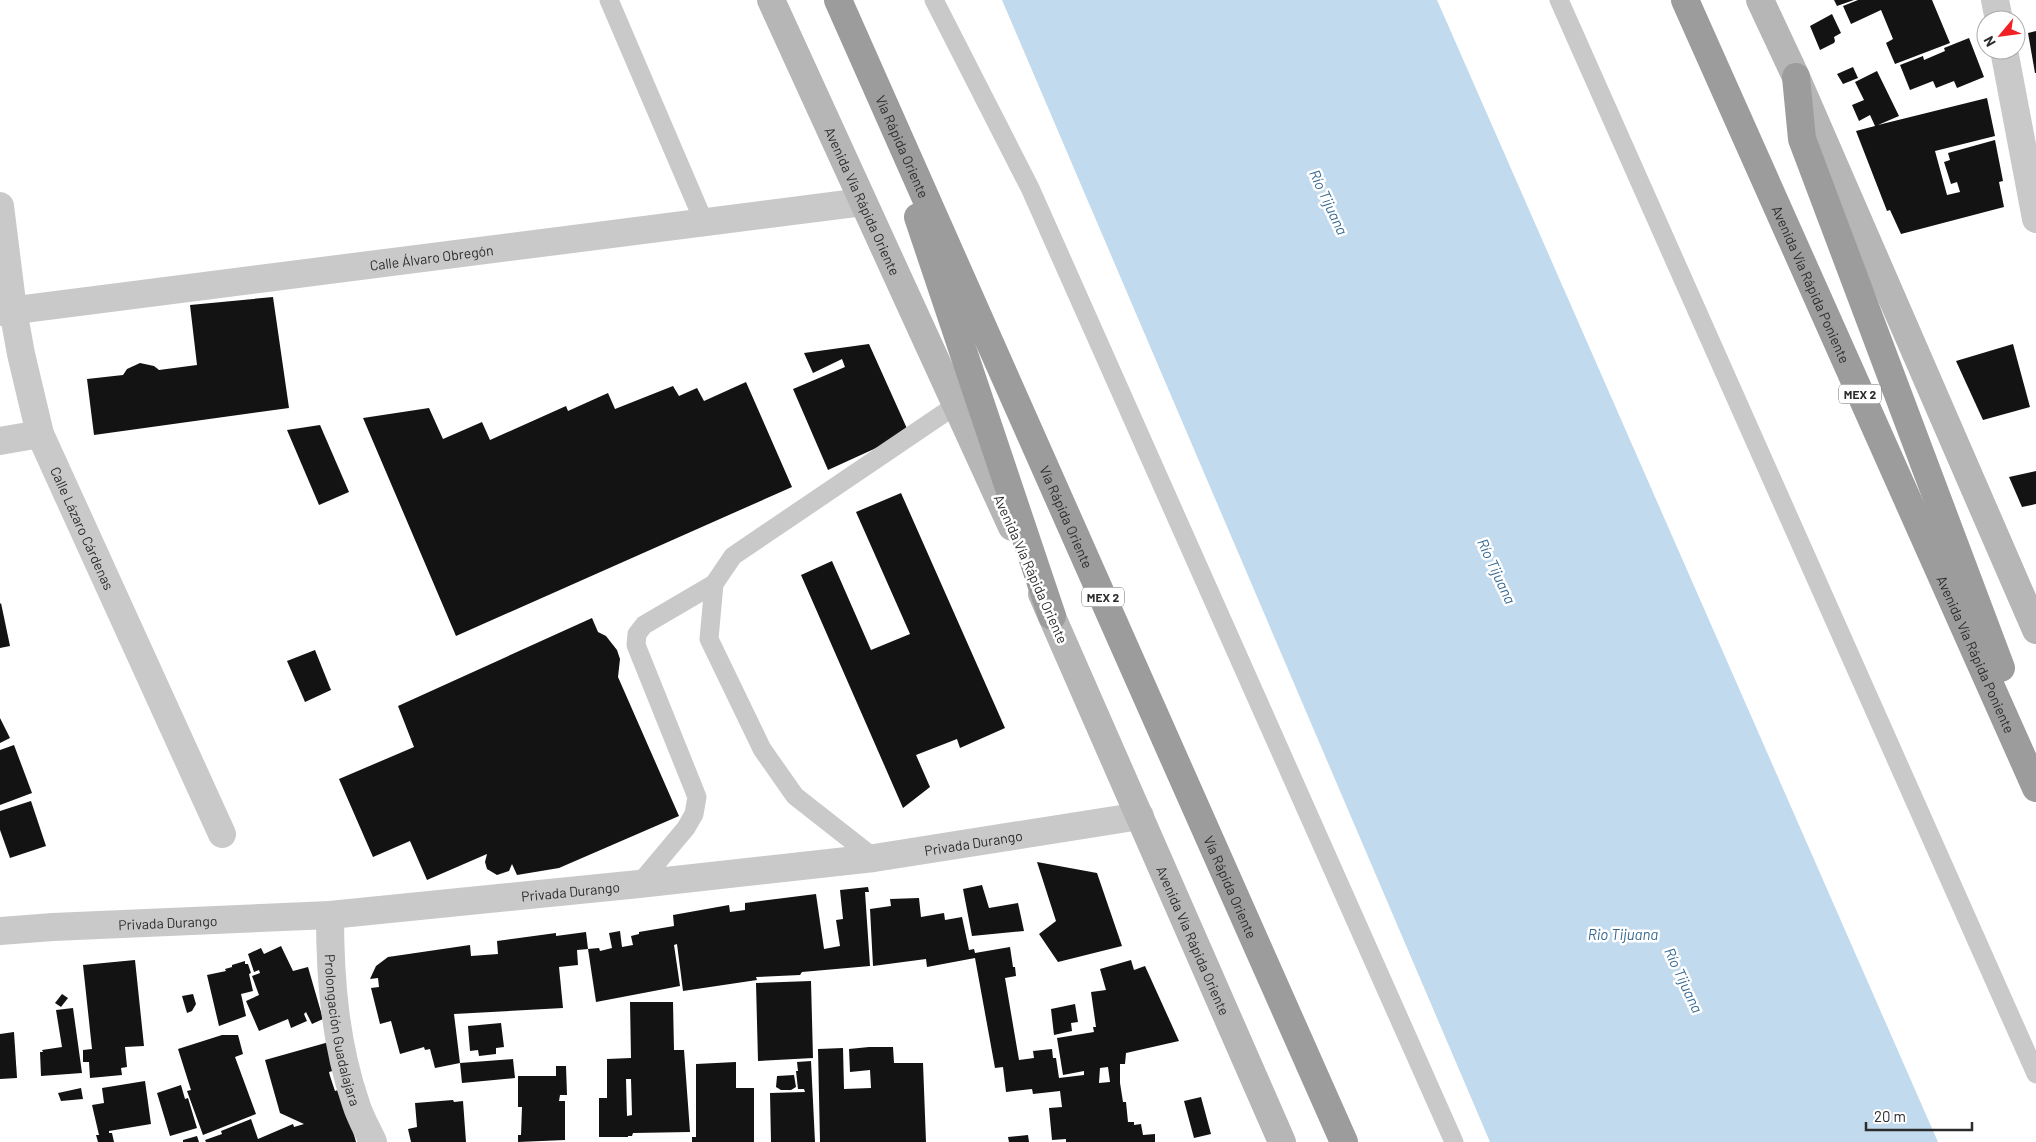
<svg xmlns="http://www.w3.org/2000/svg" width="2036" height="1142" viewBox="0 0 2036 1142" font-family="Barlow,sans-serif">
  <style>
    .water { fill: #c2daed }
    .building { fill: #131313; fill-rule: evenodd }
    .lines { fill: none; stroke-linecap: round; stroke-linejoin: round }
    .service { stroke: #c9c9c9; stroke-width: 19 }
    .minor { stroke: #c9c9c9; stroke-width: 28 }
    .tertiary { stroke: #c9c9c9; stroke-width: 28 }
    .secondary { stroke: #b6b6b6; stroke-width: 28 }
    .trunk { stroke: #9c9c9c; stroke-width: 28 }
    .labels { text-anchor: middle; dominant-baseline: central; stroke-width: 5; stroke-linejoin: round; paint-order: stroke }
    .shield { fill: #fff; stroke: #6b6b6b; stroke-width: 1 }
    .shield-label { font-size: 12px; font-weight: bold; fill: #2c2c2c }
    .street-label { font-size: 14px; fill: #2c2c2c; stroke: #fff }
    .water-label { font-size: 15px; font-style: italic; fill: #366992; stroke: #fff }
  </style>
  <rect width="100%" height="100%" fill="#fff"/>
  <!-- water -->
  <path class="water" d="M 1002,0 L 1437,0 L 1938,1142 L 1490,1142 Z"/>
  <!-- building -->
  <g class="building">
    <path d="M 1834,0 L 1854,0 L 1837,6 Z"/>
    <path d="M 1858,0 L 1932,0 L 1950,43 L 1895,64 L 1886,43 L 1893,39 L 1881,10 L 1851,24 L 1843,6 Z"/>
    <path d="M 1832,14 L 1841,33 L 1834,37 L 1835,41 L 1834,43 L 1820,50 L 1810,26 Z"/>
    <path d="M 2036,31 L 2036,73 L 2035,73 L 2028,33 Z"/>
    <path d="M 1969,38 L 1984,77 L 1957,88 L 1954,81 L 1936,88 L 1933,81 L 1910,90 L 1900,65 L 1923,56 L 1924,60 L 1945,51 L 1944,48 Z"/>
    <path d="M 1853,67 L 1858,78 L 1843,84 L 1837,74 Z"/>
    <path d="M 1877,71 L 1899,116 L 1878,125 L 1987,98 L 1995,136 L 1935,151 L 1947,195 L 1960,192 L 1957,182 L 1951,184 L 1944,162 L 1950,160 L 1948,153 L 1995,140 L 2003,181 L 1999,182 L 2004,207 L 1901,234 L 1890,210 L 1887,211 L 1856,131 L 1875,126 L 1870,115 L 1859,121 L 1852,105 L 1864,100 L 1855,82 Z"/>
    <path d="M 273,297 L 289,408 L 94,435 L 87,379 L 123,375 L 127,369 L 140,363 L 154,366 L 159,370 L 197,365 L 190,305 Z"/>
    <path d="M 869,344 L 909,433 L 828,470 L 793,389 L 845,367 L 842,359 L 813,373 L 804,353 Z"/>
    <path d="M 2013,344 L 2030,407 L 1983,420 L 1956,361 Z"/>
    <path d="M 746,382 L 792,487 L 456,636 L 363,418 L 429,408 L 443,439 L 482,422 L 490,440 L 566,406 L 568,411 L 608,393 L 615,409 L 673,386 L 679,396 L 697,388 L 704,401 Z"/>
    <path d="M 320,425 L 349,492 L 319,505 L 287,430 Z"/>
    <path d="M 2036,471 L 2036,504 L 2022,507 L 2009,477 Z"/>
    <path d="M 901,493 L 1005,728 L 960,748 L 957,739 L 916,755 L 930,787 L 903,808 L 801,575 L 832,561 L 871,650 L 910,634 L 856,512 Z"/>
    <path d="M 1,603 L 10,646 L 0,648 L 0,604 Z"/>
    <path d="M 592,618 L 598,632 L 606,636 L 617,650 L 620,659 L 618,677 L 679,816 L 559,868 L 517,875 L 512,864 L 509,871 L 497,875 L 487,869 L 485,862 L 487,854 L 427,880 L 410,841 L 373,857 L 339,779 L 414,747 L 398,706 Z"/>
    <path d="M 315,650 L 331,690 L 305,702 L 287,661 Z"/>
    <path d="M 0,718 L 10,738 L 0,743 Z"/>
    <path d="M 14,745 L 32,793 L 0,805 L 0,750 Z"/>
    <path d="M 31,801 L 46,846 L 10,858 L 0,830 L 0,811 Z"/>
    <path d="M 1037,862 L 1097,873 L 1122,946 L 1058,962 L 1039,934 L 1056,921 Z"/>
    <path d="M 982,885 L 989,908 L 1018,903 L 1024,931 L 972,936 L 963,889 Z"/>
    <path d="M 868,887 L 869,892 L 865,892 L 870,966 L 802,972 L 800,975 L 756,977 L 757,980 L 683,991 L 677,944 L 674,945 L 680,986 L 596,1002 L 588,949 L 599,948 L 600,951 L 612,948 L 609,933 L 620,931 L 622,947 L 633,945 L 631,936 L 639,934 L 639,932 L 674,926 L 673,915 L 729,905 L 730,912 L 745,910 L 745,903 L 816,894 L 824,949 L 840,946 L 836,920 L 843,919 L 840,890 Z"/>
    <path d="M 919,898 L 921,917 L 944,913 L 945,920 L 962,917 L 969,950 L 974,949 L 975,953 L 1010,947 L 1013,967 L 1015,967 L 1016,976 L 1005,978 L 1019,1060 L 1034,1058 L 1033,1051 L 1052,1049 L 1053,1058 L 1056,1058 L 1059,1078 L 1084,1075 L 1084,1071 L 1063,1075 L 1057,1038 L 1094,1032 L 1093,1027 L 1096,1027 L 1091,992 L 1106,990 L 1100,969 L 1131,960 L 1134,970 L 1145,966 L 1179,1041 L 1126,1053 L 1125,1064 L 1120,1064 L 1120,1083 L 1123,1102 L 1126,1102 L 1128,1122 L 1134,1122 L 1134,1125 L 1141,1124 L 1143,1135 L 1155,1134 L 1155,1142 L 1066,1142 L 1066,1139 L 1052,1140 L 1049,1108 L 1062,1107 L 1060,1091 L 1033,1094 L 1032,1089 L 1006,1092 L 1003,1067 L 995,1068 L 975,958 L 927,967 L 926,959 L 873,966 L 870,909 L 891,906 L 890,899 ZM 1108,1067 L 1110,1082 L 1099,1083 L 1100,1068 Z"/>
    <path d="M 586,932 L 588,949 L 577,950 L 578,965 L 559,967 L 563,1008 L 454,1014 L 460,1063 L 435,1068 L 430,1049 L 425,1050 L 424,1047 L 400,1054 L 391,1021 L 380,1024 L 371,988 L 379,987 L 378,978 L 370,979 L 376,966 L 388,957 L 470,945 L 471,956 L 498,954 L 497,941 L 556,933 L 556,936 Z"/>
    <path d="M 281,946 L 293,971 L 308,967 L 323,1019 L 312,1024 L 306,1012 L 304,1014 L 307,1021 L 291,1028 L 288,1019 L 259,1031 L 246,1001 L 259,995 L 252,976 L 260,973 L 259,970 L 254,972 L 248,954 L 261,948 L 264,954 Z"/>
    <path d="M 135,960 L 144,1046 L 125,1047 L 127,1067 L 121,1068 L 122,1075 L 90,1078 L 89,1062 L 83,1062 L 83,1050 L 92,1049 L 83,965 Z"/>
    <path d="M 245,961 L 245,964 L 248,964 L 251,973 L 249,974 L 253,991 L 241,994 L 246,1016 L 219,1026 L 207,975 L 226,971 L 225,969 L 232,967 L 232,965 Z"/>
    <path d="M 811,981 L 813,1058 L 758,1061 L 756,983 Z"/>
    <path d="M 62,994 L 68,998 L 61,1007 L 55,1003 Z"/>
    <path d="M 193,994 L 196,1004 L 192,1011 L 187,1013 L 182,996 Z"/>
    <path d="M 630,1002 L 673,1002 L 674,1050 L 684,1050 L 690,1132 L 633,1133 L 632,1136 L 628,1136 L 628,1137 L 599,1137 L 599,1098 L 607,1098 L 607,1059 L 631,1058 ZM 626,1079 L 631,1079 L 632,1115 L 627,1116 Z"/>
    <path d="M 1075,1004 L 1078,1022 L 1071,1023 L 1072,1031 L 1054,1035 L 1051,1009 Z"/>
    <path d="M 73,1008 L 82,1073 L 41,1076 L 40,1052 L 43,1052 L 42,1050 L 62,1047 L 56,1010 Z"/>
    <path d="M 501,1023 L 504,1047 L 496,1048 L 496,1054 L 479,1056 L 478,1050 L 470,1051 L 468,1026 Z"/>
    <path d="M 14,1032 L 17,1078 L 0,1079 L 0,1034 Z"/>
    <path d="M 222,1035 L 238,1035 L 243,1054 L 235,1057 L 256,1114 L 203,1135 L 187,1091 L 191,1090 L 178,1049 Z"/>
    <path d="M 329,1042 L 336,1070 L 329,1072 L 330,1076 L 335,1091 L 341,1089 L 356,1142 L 206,1142 L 205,1140 L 222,1134 L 221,1131 L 251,1119 L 258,1139 L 293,1124 L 294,1127 L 304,1124 L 280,1113 L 265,1060 Z"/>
    <path d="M 869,1047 L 893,1047 L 894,1063 L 923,1063 L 926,1142 L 820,1142 L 818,1049 L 843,1048 L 844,1089 L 871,1088 L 870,1070 L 850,1072 L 849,1049 Z"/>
    <path d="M 513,1059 L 515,1078 L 462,1083 L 460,1063 Z"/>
    <path d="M 811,1061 L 815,1142 L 771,1142 L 770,1093 L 805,1092 L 804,1089 L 798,1089 L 796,1071 L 798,1071 L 797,1062 Z"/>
    <path d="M 736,1062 L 736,1088 L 754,1088 L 754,1142 L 692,1142 L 692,1137 L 696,1137 L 696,1064 Z"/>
    <path d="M 556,1066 L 566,1066 L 567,1095 L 560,1095 L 559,1101 L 565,1101 L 565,1140 L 518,1142 L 518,1135 L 521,1135 L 522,1107 L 518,1107 L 518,1076 L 556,1076 Z"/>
    <path d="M 794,1075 L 796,1087 L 791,1090 L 781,1090 L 776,1087 L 777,1076 Z"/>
    <path d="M 145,1081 L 151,1124 L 109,1131 L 109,1133 L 112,1133 L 114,1142 L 98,1142 L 96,1135 L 99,1135 L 92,1105 L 104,1103 L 102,1088 Z"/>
    <path d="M 181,1085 L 185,1099 L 188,1098 L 197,1128 L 170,1136 L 157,1093 Z"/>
    <path d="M 81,1088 L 83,1099 L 61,1101 L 58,1093 Z"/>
    <path d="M 1201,1097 L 1211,1134 L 1194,1138 L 1184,1101 Z"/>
    <path d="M 453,1100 L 454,1102 L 463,1101 L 466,1142 L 411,1142 L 408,1129 L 417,1127 L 415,1103 Z"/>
    <path d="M 1028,1135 L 1029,1142 L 1009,1142 L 1008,1137 Z"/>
    <path d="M 197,1136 L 199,1142 L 183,1142 L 183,1140 Z"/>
  </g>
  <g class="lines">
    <!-- service -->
    <g class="service">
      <path d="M 609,0 L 704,222"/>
      <path d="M 934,0 L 1030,188 L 1454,1142"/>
      <path d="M 1559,0 L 2036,1074"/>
      <path d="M 874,858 L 795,796 L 762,749 L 709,639 L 714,584 L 733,556 L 956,405"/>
      <path d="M 639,884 L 686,828 L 694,814 L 697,797 L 636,645 L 637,634 L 644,625 L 714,584"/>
    </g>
    <!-- minor -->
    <g class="minor">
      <path d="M 1995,0 L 1999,20"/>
      <path d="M 2004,50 L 2036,219"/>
      <path id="s1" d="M 0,206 L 13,310 L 21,354 L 40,434 L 222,834"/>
      <path d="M 0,441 L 40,434"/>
      <path id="s2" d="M 330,915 C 330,979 335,1043 356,1104 C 360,1117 367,1129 373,1142"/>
      <path id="s3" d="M 0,931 L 53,927 L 330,915 L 639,884 L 874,858 L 1140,816"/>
    </g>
    <!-- tertiary -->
    <path class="tertiary" id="s4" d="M 0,312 L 863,202"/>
    <!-- secondary -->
    <g class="secondary">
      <path id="s5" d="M 771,0 L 1012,527"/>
      <path d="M 1760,0 L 1796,77 L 2036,630"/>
      <path id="s6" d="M 1042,594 L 1282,1142"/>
    </g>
    <!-- trunk -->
    <g class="trunk">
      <path id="s7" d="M 838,0 L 1344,1142"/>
      <path id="s8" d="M 1685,0 L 2036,788"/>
      <path d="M 1796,77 L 1802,139 L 2001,668"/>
      <path d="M 918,217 L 1052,616"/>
    </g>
  </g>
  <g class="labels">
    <!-- shield labels -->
    <g class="shield">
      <rect x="1839" y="384.5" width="42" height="19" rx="4"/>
      <rect x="1082" y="587.5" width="42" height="19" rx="4"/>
    </g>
    <g class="shield-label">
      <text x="1860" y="394">MEX 2</text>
      <text x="1103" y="597">MEX 2</text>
    </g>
    <!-- street labels -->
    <g class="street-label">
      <text stroke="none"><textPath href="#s7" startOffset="160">Vía Rápida Oriente</textPath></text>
      <text stroke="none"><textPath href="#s5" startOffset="221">Avenida Vía Rápida Oriente</textPath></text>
      <text stroke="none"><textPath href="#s4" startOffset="435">Calle Álvaro Obregón</textPath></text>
      <text stroke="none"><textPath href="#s8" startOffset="311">Avenida Vía Rápida Poniente</textPath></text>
      <text stroke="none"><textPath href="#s7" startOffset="565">Vía Rápida Oriente</textPath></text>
      <text stroke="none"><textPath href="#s1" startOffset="335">Calle Lázaro Cárdenas</textPath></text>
      <text transform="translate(1031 569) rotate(66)">Avenida Vía Rápida Oriente</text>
      <text stroke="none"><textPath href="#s8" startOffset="716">Avenida Vía Rápida Poniente</textPath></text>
      <text stroke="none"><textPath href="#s3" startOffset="978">Privada Durango</textPath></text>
      <text stroke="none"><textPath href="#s7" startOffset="970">Vía Rápida Oriente</textPath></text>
      <text stroke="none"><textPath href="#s3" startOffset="572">Privada Durango</textPath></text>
      <text stroke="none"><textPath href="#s3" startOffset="168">Privada Durango</textPath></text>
      <text stroke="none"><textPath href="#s6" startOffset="378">Avenida Vía Rápida Oriente</textPath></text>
      <text stroke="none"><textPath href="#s2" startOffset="116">Prolongación Guadalajara</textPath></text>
    </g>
    <!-- water labels -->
    <g class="water-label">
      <text transform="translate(1329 202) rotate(65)">Río Tijuana</text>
      <text transform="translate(1497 571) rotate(65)">Río Tijuana</text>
      <text x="1623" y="934">Rio Tijuana</text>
      <text transform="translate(1684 980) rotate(65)">Río Tijuana</text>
    </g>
  </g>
  <!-- north arrow -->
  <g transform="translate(2001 35) rotate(241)"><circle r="24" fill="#ffffff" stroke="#ababab"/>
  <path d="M0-4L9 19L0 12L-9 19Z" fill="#f02024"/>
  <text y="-8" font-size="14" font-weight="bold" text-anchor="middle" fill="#2c2c2c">N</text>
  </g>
  <!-- scale -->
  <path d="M1866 1122v8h106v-8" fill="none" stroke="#2c2c2c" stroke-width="2.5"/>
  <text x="1874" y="1122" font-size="15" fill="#2c2c2c" stroke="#ffffff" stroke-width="4" paint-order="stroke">20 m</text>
</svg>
